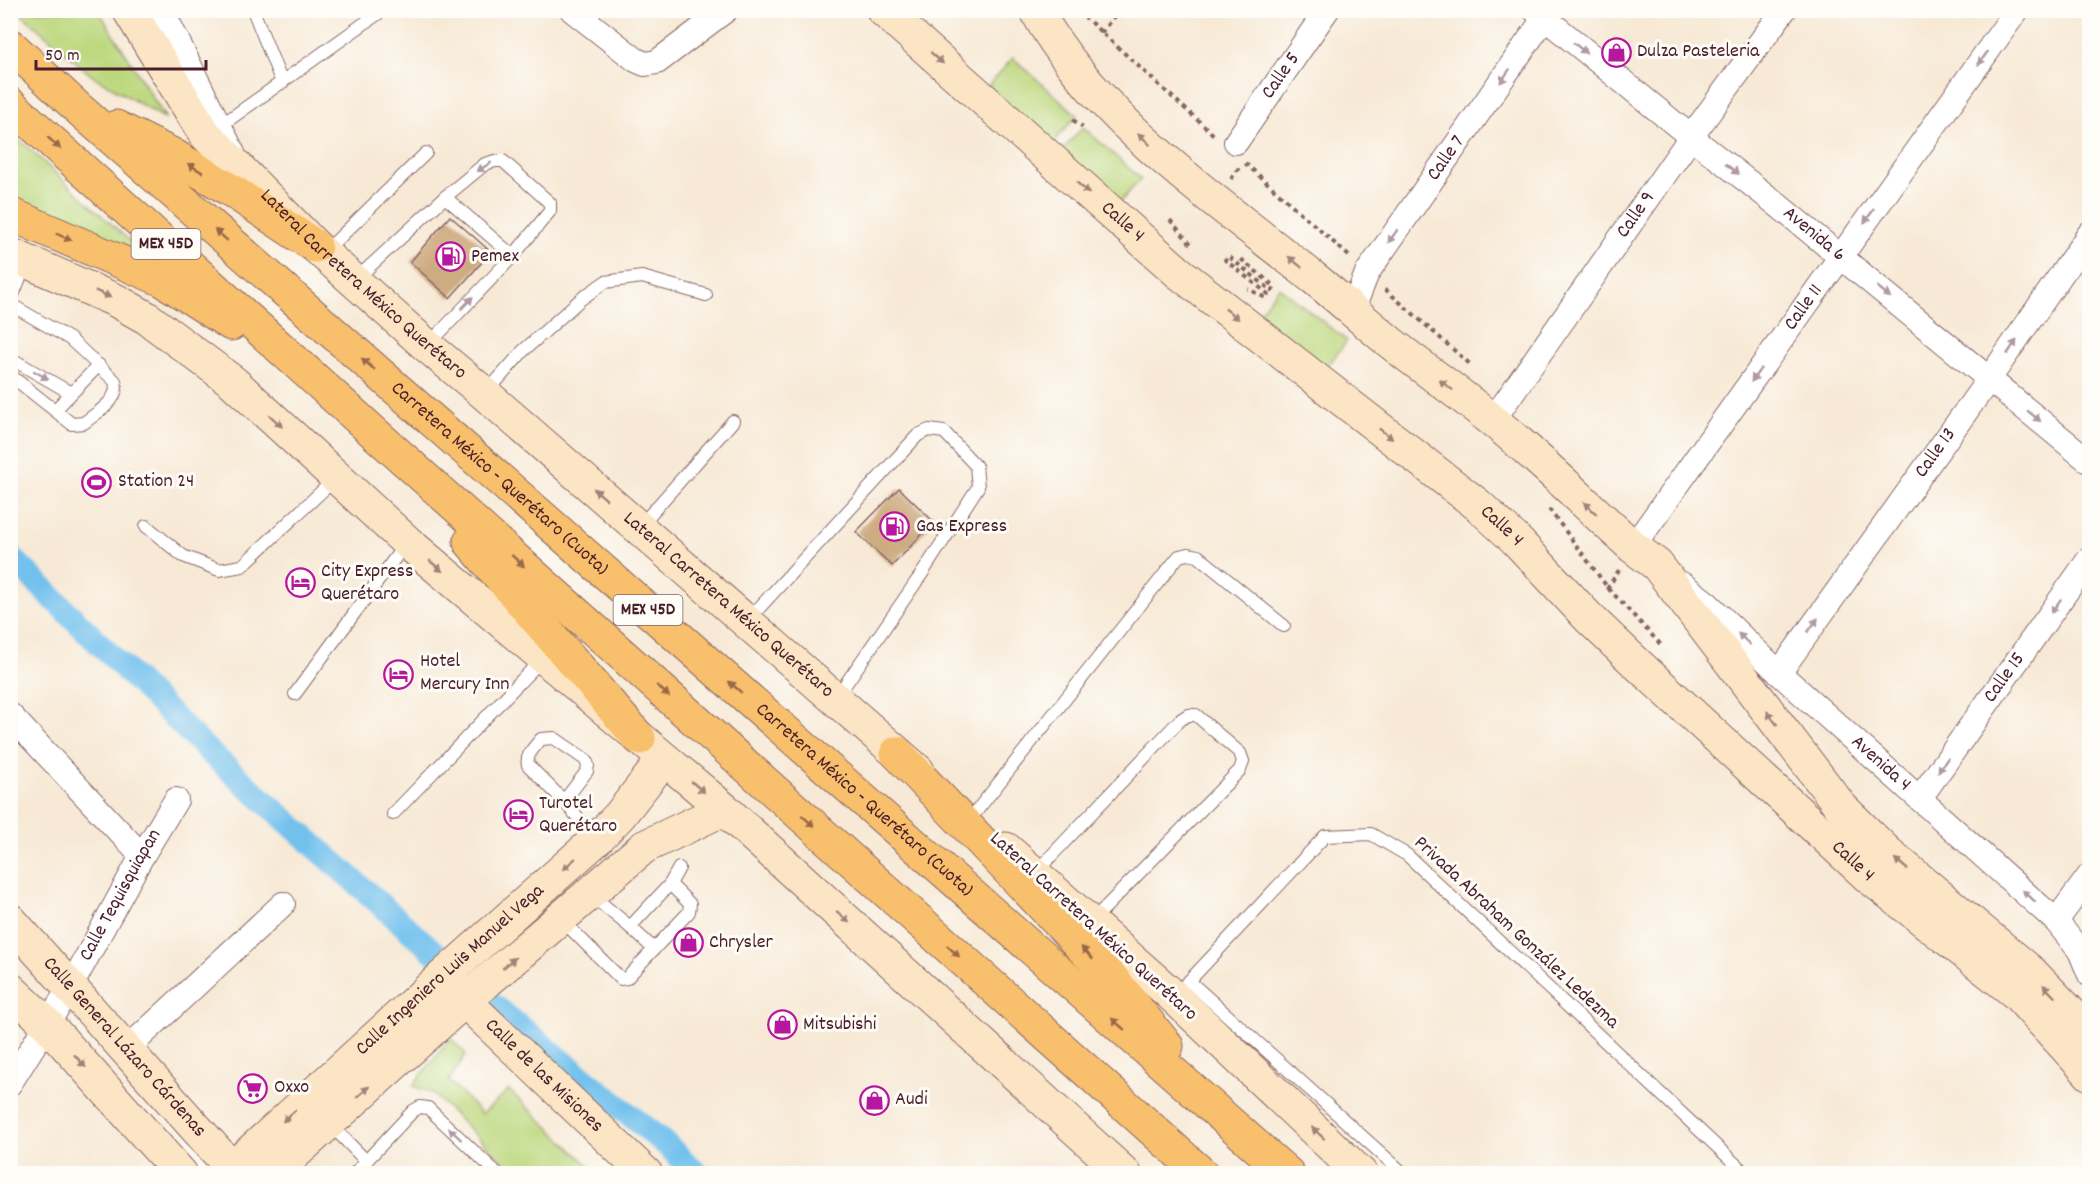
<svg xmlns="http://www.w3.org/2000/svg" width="2100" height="1184" viewBox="0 0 2100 1184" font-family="Dekko,sans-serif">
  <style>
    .green { fill: #bbd77c; stroke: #827b54; stroke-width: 1.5 }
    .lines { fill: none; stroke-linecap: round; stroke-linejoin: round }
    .canal { stroke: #72c1ed; stroke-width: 24 }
    .building { fill: #ceac81 }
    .lane-casing { stroke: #876666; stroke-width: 14 }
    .street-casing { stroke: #876666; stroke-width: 26 }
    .secondary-casing { stroke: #876666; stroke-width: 35 }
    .highway-casing { stroke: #876666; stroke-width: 35 }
    .path { stroke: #876666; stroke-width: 4; stroke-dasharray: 4.5 4.5; stroke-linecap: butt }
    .lane { stroke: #fff; stroke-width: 12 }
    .street { stroke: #fff; stroke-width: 24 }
    .secondary { stroke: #fce5c4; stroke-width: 33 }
    .highway { stroke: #f8bf6c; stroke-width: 33 }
    .oneway { fill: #ae9aa0 }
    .oneway2 { fill: #a38278 }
    .oneway3 { fill: #986748 }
    .labels { text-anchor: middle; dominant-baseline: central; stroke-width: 6; stroke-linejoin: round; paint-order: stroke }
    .shield { fill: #fdfcf7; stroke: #806168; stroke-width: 1.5 }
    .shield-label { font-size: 18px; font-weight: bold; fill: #4a1f2b }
    .poi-label { font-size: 20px; fill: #4a1f2b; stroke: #fdfcf7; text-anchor: start }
    .street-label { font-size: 20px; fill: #4a1f2b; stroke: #fdfcf7 }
  </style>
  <rect width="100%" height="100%" fill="#fdfcf7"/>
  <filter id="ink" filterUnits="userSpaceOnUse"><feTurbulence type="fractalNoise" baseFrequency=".0167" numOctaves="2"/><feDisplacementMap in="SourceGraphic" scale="12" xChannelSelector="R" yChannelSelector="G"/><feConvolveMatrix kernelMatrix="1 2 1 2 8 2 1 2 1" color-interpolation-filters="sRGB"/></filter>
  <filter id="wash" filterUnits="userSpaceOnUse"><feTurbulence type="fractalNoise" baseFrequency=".008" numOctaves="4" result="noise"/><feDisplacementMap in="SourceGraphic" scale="24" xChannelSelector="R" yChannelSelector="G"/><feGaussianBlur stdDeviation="1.35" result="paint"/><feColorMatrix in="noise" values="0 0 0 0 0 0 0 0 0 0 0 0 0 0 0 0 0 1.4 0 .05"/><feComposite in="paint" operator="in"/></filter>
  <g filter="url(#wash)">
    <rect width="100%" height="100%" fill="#f7e9d5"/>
    <!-- green -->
    <g class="green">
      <path d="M 18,11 L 99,11 L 166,119 L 91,75 Z"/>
      <path d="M 1013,58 L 1077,115 L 1052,144 L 987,87 Z"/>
      <path d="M 1083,127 L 1141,179 L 1119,203 L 1061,152 Z"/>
      <path d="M 11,132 L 155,264 L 11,198 Z"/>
      <path d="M 1279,287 L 1347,341 L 1319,377 L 1251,323 Z"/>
      <path d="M 450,1038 L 466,1054 L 449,1081 L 482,1114 L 509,1090 L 597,1173 L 515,1173 L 432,1093 L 413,1086 Z"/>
    </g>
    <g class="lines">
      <!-- canal -->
      <g class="canal">
        <path d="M 10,556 L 208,751 L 443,960"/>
        <path d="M 488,1001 L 668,1146 L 697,1174"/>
      </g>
    </g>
    <g id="blocks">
      <!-- building -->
      <g class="building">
        <path d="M 450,216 L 491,252 L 450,298 L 410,262 Z"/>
        <path d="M 899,488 L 934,522 L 892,566 L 856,532 Z"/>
      </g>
    </g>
  </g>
  <g filter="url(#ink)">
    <use href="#blocks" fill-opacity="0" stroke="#876666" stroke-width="1.5"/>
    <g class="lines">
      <defs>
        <g id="lane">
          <path d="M 253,10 L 282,83"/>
          <path d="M 220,126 L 383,10"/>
          <path d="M 445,197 L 513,256"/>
          <path d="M 324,253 L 426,153"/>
          <path d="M 355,280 L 445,197 L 485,164 L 495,161 L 503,161 L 550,203 L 550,211 L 513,256 L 428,345"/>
          <path d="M 10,303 L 26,262"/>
          <path d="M 10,304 L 70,339 L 115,381 C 121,400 97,412 84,423 L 72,424 L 10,375"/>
          <path d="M 10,358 L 71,393"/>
          <path d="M 486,393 L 523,351 L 581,299 L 605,282 L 642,277 L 706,295"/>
          <path d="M 55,410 L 99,365"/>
          <path d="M 146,526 L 183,556 L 219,570 L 242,566 L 336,478"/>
          <path d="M 640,526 L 733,421"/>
          <path d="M 748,620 L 918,435 L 929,430 L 944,432 L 976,466 L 978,487 L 923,572 L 836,698"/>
          <path d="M 295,694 L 406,543"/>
          <path d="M 564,801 L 587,771 L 588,765 L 586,760 L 554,738 L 541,739 C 535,747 525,755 528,765 L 564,801 L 596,839"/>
          <path d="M 393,814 L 544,657"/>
          <path d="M 971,818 L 1179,556 L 1188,554 L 1198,556 L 1284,626"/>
          <path d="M 1035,873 L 1180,720 L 1188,715 L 1196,715 L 1240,753 L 1243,761 L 1240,770 L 1091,922"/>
          <path d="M 590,894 L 630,927 L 670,884 L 679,868"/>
          <path d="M 561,919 L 621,979 L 627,978 L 654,949 L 630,927"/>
          <path d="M 654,949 L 689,912 L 690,904 L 670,884"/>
          <path d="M 1189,981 L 1404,1174"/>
          <path d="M 1175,996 L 1325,836 L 1371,834 L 1407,855 L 1746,1174"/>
          <path d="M 330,1124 L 365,1160"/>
          <path d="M 354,1174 L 413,1111 L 420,1107 L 428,1108 L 498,1174"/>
        </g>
        <g id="street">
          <path d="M 162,10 L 233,153"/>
          <path d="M 572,10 L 636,60 L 645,64 L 657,62 L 726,10"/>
          <path id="s1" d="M 1535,10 L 1691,137 L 1774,202 L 2090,462"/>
          <path id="s2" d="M 1236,142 L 1327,10"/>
          <path id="s3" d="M 1353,309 L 1367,273 L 1550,10"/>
          <path id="s4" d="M 1493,420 L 1691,137 L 1784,10"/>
          <path id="s5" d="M 1633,547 L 2017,10"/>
          <path id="s6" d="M 1682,584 L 1707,603 L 1779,673 L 2056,921 L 2080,951 L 2090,975"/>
          <path id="s7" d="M 1779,673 L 1989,379 L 2090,233"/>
          <path d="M 10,715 L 142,856"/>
          <path id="s8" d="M 1920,798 L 2090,558"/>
          <path d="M 2056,921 L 2090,875"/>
          <path d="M 127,1049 L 283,904"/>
          <path id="s9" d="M 10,1083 L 71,986 L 142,856 L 176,800"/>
        </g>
        <g id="secondary">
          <path id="s10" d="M 129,10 L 205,134 L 315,246 L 427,346 L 485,394 L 918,771"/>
          <path id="s11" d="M 883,10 L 1178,272 L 1478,505 L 1516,540 L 1588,617 L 1632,659 L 1870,878 L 2017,994 L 2090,1074"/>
          <path d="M 1036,10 C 1096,120 1219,202 1315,279 C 1341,300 1365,322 1391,343 C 1424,369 1459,393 1492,420 C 1541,459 1586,505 1633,547 L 1657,565 L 1841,807 L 1888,853 L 2031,972 L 2090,1033"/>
          <path d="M 10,254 L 117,301 L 147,318 L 233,382 L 407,542 L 724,809 L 1125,1174"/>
          <path d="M 1006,849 L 1174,997 L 1361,1174"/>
          <path id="s12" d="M 10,920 L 237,1174"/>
          <path id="s13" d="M 448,985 L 646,1174"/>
          <path d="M 10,989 L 47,1024 L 181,1174"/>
          <path id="s14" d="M 226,1174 L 441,978 L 596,840 L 620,815 L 664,759"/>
          <path d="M 272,1174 L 464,1001 L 644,847 L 724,809"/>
        </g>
        <g id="highway">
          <path id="s15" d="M 10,45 L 80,110 L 1288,1174"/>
          <path d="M 10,104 L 380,438 L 1202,1174"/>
          <path d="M 116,127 L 173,155 L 232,191 L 315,246"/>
          <path d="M 10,214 L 163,280 L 231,324"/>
          <path d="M 470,542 L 639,738"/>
          <path d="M 897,753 L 1114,981 L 1167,1046"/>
        </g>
      </defs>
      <!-- lane casing -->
      <use href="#lane" class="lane-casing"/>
      <!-- street casing -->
      <use href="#street" class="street-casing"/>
      <!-- secondary casing -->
      <use href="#secondary" class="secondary-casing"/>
      <!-- highway casing -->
      <use href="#highway" class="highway-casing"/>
      <!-- path -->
      <g class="path">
        <path d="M 1077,10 L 1215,136"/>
        <path d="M 1101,33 L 1115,15 L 1109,10"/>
        <path d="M 1073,120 L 1083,127"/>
        <path d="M 1245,163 L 1351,258"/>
        <path d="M 1231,179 L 1241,165"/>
        <path d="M 1170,220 L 1191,244"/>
        <path d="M 1241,259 L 1275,287 L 1272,291 L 1228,256 L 1225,260 L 1268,294 L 1266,298 L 1248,289"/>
        <path d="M 1385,289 L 1472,366"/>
        <path d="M 1549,509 L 1608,588 L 1663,647"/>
        <path d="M 1607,589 L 1619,570"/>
      </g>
      <!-- lane -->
      <use href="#lane" class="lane"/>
      <!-- street -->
      <use href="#street" class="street"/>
      <!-- secondary -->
      <use href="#secondary" class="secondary"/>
      <!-- highway -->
      <use href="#highway" class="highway"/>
    </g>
    <!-- one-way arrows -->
    <defs><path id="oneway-solid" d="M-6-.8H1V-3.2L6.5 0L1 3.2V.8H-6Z" transform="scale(1.5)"/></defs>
    <g class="oneway">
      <use href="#oneway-solid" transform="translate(1580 48) rotate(39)"/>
      <use href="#oneway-solid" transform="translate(1983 58) rotate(126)"/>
      <use href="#oneway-solid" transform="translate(1505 76) rotate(125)"/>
      <use href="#oneway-solid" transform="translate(484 167) rotate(149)"/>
      <use href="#oneway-solid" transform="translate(1732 169) rotate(38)"/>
      <use href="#oneway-solid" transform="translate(1869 216) rotate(126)"/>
      <use href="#oneway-solid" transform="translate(1393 236) rotate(125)"/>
      <use href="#oneway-solid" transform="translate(1884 292) rotate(40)"/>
      <use href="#oneway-solid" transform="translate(467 303) rotate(-46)"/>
      <use href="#oneway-solid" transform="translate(2012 347) rotate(-56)"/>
      <use href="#oneway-solid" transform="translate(41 375) rotate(30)"/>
      <use href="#oneway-solid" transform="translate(1756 375) rotate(125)"/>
      <use href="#oneway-solid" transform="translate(2034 416) rotate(39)"/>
      <use href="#oneway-solid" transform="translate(2056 606) rotate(125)"/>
      <use href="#oneway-solid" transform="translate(1813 625) rotate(-54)"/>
      <use href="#oneway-solid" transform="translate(1744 639) rotate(-136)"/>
      <use href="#oneway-solid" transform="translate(1943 765) rotate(125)"/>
      <use href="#oneway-solid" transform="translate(2029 896) rotate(-138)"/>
      <use href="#oneway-solid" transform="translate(455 1134) rotate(-137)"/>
    </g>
    <g class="oneway2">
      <use href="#oneway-solid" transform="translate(937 58) rotate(42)"/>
      <use href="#oneway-solid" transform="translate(1144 139) rotate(-136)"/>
      <use href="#oneway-solid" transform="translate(1083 188) rotate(42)"/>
      <use href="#oneway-solid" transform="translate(1295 262) rotate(-141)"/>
      <use href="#oneway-solid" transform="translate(103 294) rotate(24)"/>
      <use href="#oneway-solid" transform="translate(1232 314) rotate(38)"/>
      <use href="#oneway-solid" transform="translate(1446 385) rotate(-143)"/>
      <use href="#oneway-solid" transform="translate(276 421) rotate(43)"/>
      <use href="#oneway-solid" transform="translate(1386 434) rotate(38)"/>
      <use href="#oneway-solid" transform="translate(600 494) rotate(-139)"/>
      <use href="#oneway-solid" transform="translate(1590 508) rotate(-138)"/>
      <use href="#oneway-solid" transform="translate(436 566) rotate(40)"/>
      <use href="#oneway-solid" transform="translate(1772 718) rotate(-127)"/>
      <use href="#oneway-solid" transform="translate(698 787) rotate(40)"/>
      <use href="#oneway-solid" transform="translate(569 864) rotate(139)"/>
      <use href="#oneway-solid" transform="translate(1901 864) rotate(-140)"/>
      <use href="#oneway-solid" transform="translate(843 917) rotate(42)"/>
      <use href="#oneway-solid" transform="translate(509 963) rotate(-41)"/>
      <use href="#oneway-solid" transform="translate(2049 991) rotate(-134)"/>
      <use href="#oneway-solid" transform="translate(80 1061) rotate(48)"/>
      <use href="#oneway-solid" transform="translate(363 1092) rotate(-42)"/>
      <use href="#oneway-solid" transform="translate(289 1116) rotate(138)"/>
      <use href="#oneway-solid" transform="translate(1318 1133) rotate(-137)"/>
    </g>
    <g class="oneway3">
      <use href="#oneway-solid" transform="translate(54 143) rotate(42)"/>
      <use href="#oneway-solid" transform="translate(195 168) rotate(-149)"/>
      <use href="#oneway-solid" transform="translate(221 235) rotate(-139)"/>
      <use href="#oneway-solid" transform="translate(64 237) rotate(23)"/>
      <use href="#oneway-solid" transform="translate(368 364) rotate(-139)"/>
      <use href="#oneway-solid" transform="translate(518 561) rotate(42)"/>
      <use href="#oneway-solid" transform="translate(735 687) rotate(-139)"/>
      <use href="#oneway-solid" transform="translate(663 691) rotate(42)"/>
      <use href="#oneway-solid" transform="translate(808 821) rotate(42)"/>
      <use href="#oneway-solid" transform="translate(953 951) rotate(42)"/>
      <use href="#oneway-solid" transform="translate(1087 953) rotate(-133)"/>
      <use href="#oneway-solid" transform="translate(1118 1024) rotate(-139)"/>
    </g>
  </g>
  <!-- icons -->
  <defs>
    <symbol id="shop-ring" viewBox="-11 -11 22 22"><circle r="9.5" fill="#fdfcf7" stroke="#b5179e" stroke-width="1.5"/><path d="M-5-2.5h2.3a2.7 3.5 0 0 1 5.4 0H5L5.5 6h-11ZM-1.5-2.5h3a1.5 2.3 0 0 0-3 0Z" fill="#b5179e"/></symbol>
    <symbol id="fuel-ring" viewBox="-11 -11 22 22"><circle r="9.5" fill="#fdfcf7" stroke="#b5179e" stroke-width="1.5"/><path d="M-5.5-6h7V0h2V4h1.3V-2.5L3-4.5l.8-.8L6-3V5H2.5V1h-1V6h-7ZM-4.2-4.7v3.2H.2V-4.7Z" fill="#b5179e"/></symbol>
    <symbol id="stadium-ring" viewBox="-11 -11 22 22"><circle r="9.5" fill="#fdfcf7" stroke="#b5179e" stroke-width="1.5"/><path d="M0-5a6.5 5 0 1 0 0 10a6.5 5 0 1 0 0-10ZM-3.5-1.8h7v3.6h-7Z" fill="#b5179e"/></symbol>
    <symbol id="hotel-ring" viewBox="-11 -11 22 22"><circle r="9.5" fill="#fdfcf7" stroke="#b5179e" stroke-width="1.5"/><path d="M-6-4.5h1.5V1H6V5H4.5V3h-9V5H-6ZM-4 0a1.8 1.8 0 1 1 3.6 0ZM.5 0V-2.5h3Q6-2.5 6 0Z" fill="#b5179e"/></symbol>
    <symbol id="supermarket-ring" viewBox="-11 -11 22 22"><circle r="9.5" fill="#fdfcf7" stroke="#b5179e" stroke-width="1.5"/><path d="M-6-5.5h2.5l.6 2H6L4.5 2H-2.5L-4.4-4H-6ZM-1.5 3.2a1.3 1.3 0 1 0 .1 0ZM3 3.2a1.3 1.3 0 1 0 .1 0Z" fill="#b5179e"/></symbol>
  </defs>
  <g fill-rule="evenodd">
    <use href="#shop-ring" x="1600" y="36" width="33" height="33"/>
    <use href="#fuel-ring" x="434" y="240" width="33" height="33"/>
    <use href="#stadium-ring" x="80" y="466" width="33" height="33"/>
    <use href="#fuel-ring" x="878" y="510" width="33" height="33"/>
    <use href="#hotel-ring" x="284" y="566" width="33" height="33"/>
    <use href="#hotel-ring" x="382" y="658" width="33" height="33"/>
    <use href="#hotel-ring" x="502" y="798" width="33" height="33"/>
    <use href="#shop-ring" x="672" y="926" width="33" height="33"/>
    <use href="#shop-ring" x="766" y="1008" width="33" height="33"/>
    <use href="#supermarket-ring" x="236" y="1072" width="33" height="33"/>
    <use href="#shop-ring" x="858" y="1084" width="33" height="33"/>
  </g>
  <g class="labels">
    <!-- shield labels -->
    <g class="shield">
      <rect x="131.5" y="229" width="69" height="30" rx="4.5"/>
      <rect x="613.5" y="595" width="69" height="30" rx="4.5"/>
    </g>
    <g class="shield-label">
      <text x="166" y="244">MEX 45D</text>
      <text x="648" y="610">MEX 45D</text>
    </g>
    <!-- poi labels -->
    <g class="poi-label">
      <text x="1637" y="52">Dulza Pasteleria</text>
      <text x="471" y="257">Pemex</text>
      <text x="118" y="482">Station 24</text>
      <text x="916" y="527">Gas Express</text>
      <text x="321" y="572">City Express<tspan x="321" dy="23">Querétaro</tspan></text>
      <text x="420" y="662">Hotel<tspan x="420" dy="23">Mercury Inn</tspan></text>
      <text x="539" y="804">Turotel<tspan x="539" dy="23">Querétaro</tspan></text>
      <text x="709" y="943">Chrysler</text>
      <text x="803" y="1025">Mitsubishi</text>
      <text x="274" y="1088">Oxxo</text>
      <text x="895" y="1100">Audi</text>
    </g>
    <!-- street labels -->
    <g class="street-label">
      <text stroke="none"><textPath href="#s2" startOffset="80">Calle 5</textPath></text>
      <text stroke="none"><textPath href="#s3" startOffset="178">Calle 7</textPath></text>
      <text stroke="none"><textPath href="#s4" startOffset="250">Calle 9</textPath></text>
      <text stroke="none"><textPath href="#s11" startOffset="320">Calle 4</textPath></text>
      <text stroke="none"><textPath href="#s1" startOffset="358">Avenida 6</textPath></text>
      <text stroke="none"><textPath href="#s10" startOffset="364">Lateral Carretera México Querétaro</textPath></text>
      <text stroke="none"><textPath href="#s5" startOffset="294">Calle 11</textPath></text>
      <text stroke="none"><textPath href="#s7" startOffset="270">Calle 13</textPath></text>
      <text stroke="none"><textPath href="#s15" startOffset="654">Carretera México - Querétaro (Cuota)</textPath></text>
      <text stroke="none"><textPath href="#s11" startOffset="806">Calle 4</textPath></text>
      <text stroke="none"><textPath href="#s10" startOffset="850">Lateral Carretera México Querétaro</textPath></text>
      <text stroke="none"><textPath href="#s8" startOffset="147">Calle 15</textPath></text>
      <text stroke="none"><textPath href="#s6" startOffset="268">Avenida 4</textPath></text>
      <text stroke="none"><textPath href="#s15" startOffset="1140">Carretera México - Querétaro (Cuota)</textPath></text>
      <text stroke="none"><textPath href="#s11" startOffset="1292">Calle 4</textPath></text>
      <text stroke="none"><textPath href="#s9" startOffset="218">Calle Tequisquiapan</textPath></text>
      <text transform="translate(1093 927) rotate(42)">Lateral Carretera México Querétaro</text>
      <text transform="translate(1516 933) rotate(43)">Privada Abraham González Ledezma</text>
      <text stroke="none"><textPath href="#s14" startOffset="303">Calle Ingeniero Luis Manuel Vega</textPath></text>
      <text stroke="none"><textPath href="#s12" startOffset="171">Calle General Lázaro Cárdenas</textPath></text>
      <text stroke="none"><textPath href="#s13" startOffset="132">Calle de las Misiones</textPath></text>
    </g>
  </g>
  <!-- margin -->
  <rect width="2100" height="1184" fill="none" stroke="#fdfcf7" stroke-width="36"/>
  <!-- scale -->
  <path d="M36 60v9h170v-9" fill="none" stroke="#4a1f2b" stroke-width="3"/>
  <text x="45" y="60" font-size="18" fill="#4a1f2b" stroke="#fdfcf7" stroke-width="4.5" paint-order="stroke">50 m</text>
</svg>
